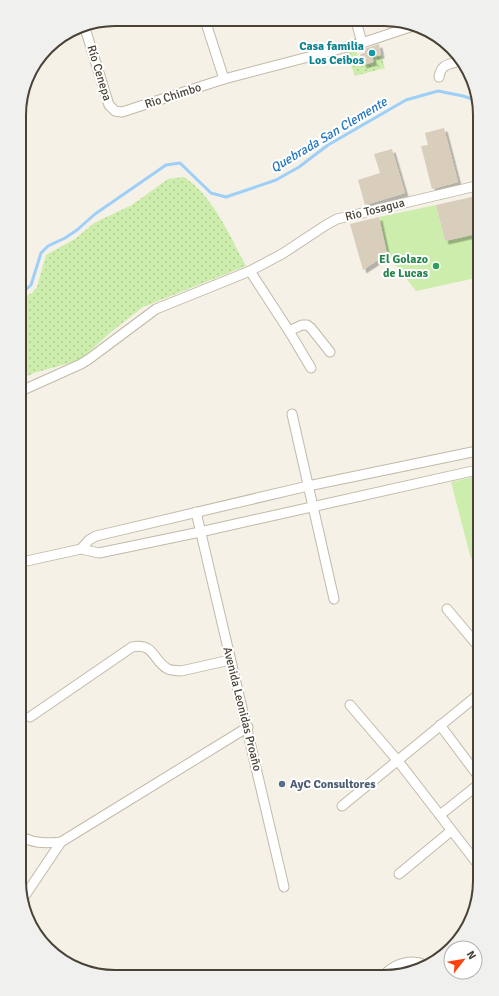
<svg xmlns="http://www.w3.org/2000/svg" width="499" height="996" viewBox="0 0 499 996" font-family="Signika,sans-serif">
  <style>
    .green { fill: url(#green-dots) }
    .pitch { fill: #cdedac }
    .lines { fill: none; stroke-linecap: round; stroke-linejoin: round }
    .stream { stroke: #9dcff8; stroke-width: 3 }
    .building { fill: #d8cebb; filter: url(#shadow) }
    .minor-casing { stroke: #c2baa8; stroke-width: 11 }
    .minor { stroke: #fff; stroke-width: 9 }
    .culture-dot { fill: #0f9aa8; stroke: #fff; stroke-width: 1.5 }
    .leisure-dot { fill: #2e9e5b; stroke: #fff; stroke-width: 1.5 }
    .service-dot { fill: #5c6f8a; stroke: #fff; stroke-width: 1.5 }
    .labels { text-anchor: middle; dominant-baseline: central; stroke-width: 4; stroke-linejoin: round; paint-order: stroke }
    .culture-label { font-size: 12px; font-weight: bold; fill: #0d838f; stroke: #fff; text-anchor: end }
    .street-label { font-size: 12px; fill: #494235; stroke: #fff }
    .leisure-label { font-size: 12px; font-weight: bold; fill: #27864d; stroke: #fff; text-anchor: end }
    .service-label { font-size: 12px; font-weight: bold; fill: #4e5e75; stroke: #fff; text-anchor: start }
    .water-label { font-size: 13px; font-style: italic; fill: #2377c0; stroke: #fff }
    .rim { fill: none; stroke: #494235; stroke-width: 2 }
  </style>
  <defs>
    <pattern id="green-dots" width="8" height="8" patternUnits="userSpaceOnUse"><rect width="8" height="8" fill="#cdedac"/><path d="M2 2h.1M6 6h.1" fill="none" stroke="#b2cc95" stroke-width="1.8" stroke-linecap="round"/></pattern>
    <filter id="shadow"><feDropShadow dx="3.5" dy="3.5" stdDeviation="0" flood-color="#0004"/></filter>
  </defs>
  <rect width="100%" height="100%" fill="#f5f1e7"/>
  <!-- green -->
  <g class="green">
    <path d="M 356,48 L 358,57 L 361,56 L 364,65 L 373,62 L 372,57 L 381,55 L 385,68 L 355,76 L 346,51 Z"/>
    <path d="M 184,177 C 214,197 229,235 246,266 L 143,307 L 111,332 L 80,360 L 34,373 L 21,379 L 21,299 L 32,293 L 37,287 L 46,255 L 75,239 L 94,223 L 132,205 L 168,179 Z"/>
  </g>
  <!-- pitch -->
  <g class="pitch">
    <path d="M 436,205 L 445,241 L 476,234 L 476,278 L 416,291 L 387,254 L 379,217 Z"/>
    <path d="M 477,476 L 478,557 L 471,559 L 451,482 Z"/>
  </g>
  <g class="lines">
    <!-- stream -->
    <path class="stream" d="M 21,291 L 22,293 L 31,285 L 41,253 L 48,246 L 65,238 L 77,230 L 95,214 L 166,165 L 180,163 L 211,193 L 226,197 L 276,180 L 299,167 L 328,145 L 406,100 L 438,91 L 463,96 L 475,100"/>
  </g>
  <!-- building -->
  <g class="building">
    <path d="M 379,44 L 381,55 L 372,57 L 374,62 L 363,65 L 360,54 L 365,53 L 364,49 Z"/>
    <path d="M 444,128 L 458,182 L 432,189 L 421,146 L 428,145 L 425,133 Z"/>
    <path d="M 392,149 L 405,193 L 365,205 L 358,180 L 380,173 L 374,154 Z"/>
    <path d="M 476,196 L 476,234 L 445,241 L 436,205 Z"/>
    <path d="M 379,217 L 387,254 L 363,270 L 350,224 Z"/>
  </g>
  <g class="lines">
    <defs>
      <g id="minor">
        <path d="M 205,20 L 224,79"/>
        <path d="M 356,21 L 362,43"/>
        <path d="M 84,25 L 109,105 L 115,111 L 122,112 L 224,79 L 362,43 L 413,26"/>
        <path d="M 439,77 C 441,64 448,65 459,61"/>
        <path d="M 250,271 L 289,331 L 302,325 L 307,325 L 311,328 L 330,352"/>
        <path d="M 289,331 L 311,368"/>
        <path d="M 21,391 L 81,364 L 89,359 L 156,309 L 250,271 L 282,254 L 326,225 L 337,219 L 476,186"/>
        <path d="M 292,414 L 334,599"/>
        <path d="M 196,512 L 284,887"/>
        <path d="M 81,549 L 89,540 L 96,536 L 308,486 L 477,451"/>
        <path d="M 22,562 L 81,549 L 99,553 L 200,532 L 477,470"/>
        <path d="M 447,609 L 478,646"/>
        <path d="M 350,705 L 398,761 L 480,867"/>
        <path d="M 30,717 L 132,647 C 155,642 153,662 168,669 C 172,671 177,670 181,671 L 230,660"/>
        <path d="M 440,725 L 479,777"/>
        <path d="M 342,806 L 479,694"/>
        <path d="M 440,815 L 479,784"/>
        <path d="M 24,838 C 37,844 47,843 61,842 L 248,727"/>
        <path d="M 399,874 L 451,831"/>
        <path d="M 24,897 L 61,842"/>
        <path d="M 387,972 C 397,963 412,959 425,965"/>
      </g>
    </defs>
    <!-- minor casing -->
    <use href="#minor" class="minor-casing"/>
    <!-- minor -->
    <use href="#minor" class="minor"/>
  </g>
  <!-- markers -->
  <circle class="culture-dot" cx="372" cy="53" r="4"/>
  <circle class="leisure-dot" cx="436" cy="266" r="4"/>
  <circle class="service-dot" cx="282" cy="784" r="4"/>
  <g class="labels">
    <!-- culture labels -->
    <g class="culture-label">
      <text x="364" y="46">Casa familia<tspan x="364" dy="14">Los Ceibos</tspan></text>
    </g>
    <!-- street labels -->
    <g class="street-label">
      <text transform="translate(99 73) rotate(73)">Río Cenepa</text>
      <text transform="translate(173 96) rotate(-18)">Rio Chimbo</text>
      <text transform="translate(375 210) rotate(-14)">Rio Tosagua</text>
      <text transform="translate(242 709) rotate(76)">Avenida Leonidas Proaño</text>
    </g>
    <!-- leisure labels -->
    <g class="leisure-label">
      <text x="428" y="259">El Golazo<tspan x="428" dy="14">de Lucas</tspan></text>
    </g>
    <!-- service labels -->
    <g class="service-label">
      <text x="290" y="784">AyC Consultores</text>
    </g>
    <!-- water labels -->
    <g class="water-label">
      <text transform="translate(329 135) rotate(-31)">Quebrada San Clemente</text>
    </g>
  </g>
  <!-- crop -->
  <path d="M0 0H499V996H0ZM115 26H384A89 89 0 0 1 473 115V881A89 89 0 0 1 384 970H115A89 89 0 0 1 26 881V115A89 89 0 0 1 115 26Z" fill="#f0f0ef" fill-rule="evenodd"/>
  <path class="rim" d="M115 26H384A89 89 0 0 1 473 115V881A89 89 0 0 1 384 970H115A89 89 0 0 1 26 881V115A89 89 0 0 1 115 26Z"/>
  <!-- north arrow -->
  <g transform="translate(463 960) rotate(59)"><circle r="19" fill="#ffffff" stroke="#b6b3ae"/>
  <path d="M0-3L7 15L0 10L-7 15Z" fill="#ff4114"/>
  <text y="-6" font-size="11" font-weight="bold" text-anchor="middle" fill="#494235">N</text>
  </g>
</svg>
